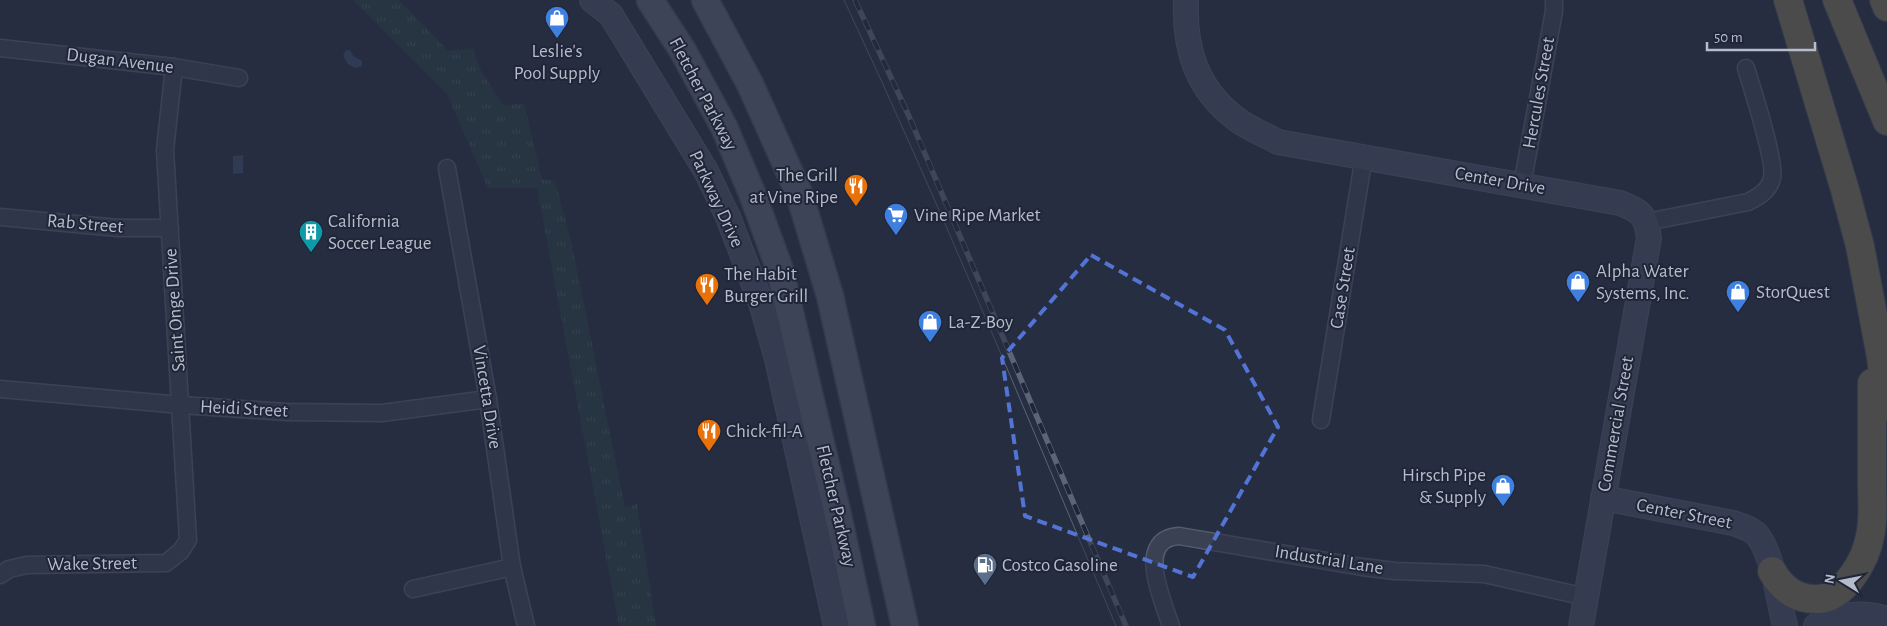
<svg xmlns="http://www.w3.org/2000/svg" width="1887" height="626" viewBox="0 0 1887 626" font-family="'Alegreya Sans',sans-serif">
  <style>
    .grass { fill: url(#grass-tufts) }
    .water { fill: #3b496b }
    .lines { fill: none; stroke-linecap: round; stroke-linejoin: round }
    .street-casing { stroke: #555c6c; stroke-width: 19 }
    .secondary-casing { stroke: #555c6c; stroke-width: 26 }
    .primary-casing { stroke: #444a5b; stroke-width: 29 }
    .highway-casing { stroke: #424959; stroke-width: 30 }
    .street { stroke: #3a4152; stroke-width: 16 }
    .secondary { stroke: #484f65; stroke-width: 24 }
    .primary { stroke: #596072; stroke-width: 26 }
    .highway { stroke: #787057; stroke-width: 28 }
    .tram { stroke: #5c6479; stroke-width: 1 }
    .rail-casing { stroke: #5c6479; stroke-width: 5.5 }
    .rail { stroke: #1f2637; stroke-width: 4; stroke-dasharray: 11; stroke-linecap: butt }
    .marked { fill: none; stroke: #5374d4; stroke-width: 4; stroke-dasharray: 10 6; stroke-linejoin: round }
    .labels { text-anchor: middle; dominant-baseline: central; stroke-width: 4; stroke-linejoin: round; paint-order: stroke }
    .poi-label { font-size: 19px; fill: #b7bccc; stroke: #1f2637; text-anchor: start }
    .street-label { font-size: 19px; fill: #b7bccc; stroke: #1f2637 }
  </style>
  <defs>
    <pattern id="grass-tufts" width="24" height="20" patternUnits="userSpaceOnUse" patternTransform="scale(1.25)"><rect width="24" height="20" fill="#283c43"/><path d="M3 7l-1-3M5 7V3M7 7l1-3M15 17l-1-3M17 17v-4M19 17l1-3" fill="none" stroke="#45565d"/></pattern>
  </defs>
  <rect width="100%" height="100%" fill="#262e42"/>
  <!-- grass -->
  <path class="grass" d="M 353,0 L 399,0 L 448,51 L 473,48 L 480,69 L 504,106 L 524,103 L 542,179 L 555,181 L 572,245 L 625,508 L 637,504 L 656,626 L 619,626 L 537,188 L 488,188 L 447,94 Z"/>
  <!-- water -->
  <g class="water">
    <path d="M 346,50 L 351,51 L 353,56 L 362,61 L 362,66 L 355,68 L 348,64 L 343,56 Z"/>
    <path d="M 243,155 L 243,173 L 233,174 L 233,156 Z"/>
  </g>
  <g class="lines">
    <defs>
      <g id="street">
        <path d="M 0,48 L 174,67 L 239,78"/>
        <path d="M 447,168 L 488,399 L 512,567 L 526,626"/>
        <path d="M 1522,185 L 1554,11 L 1554,0"/>
        <path d="M 0,217 L 118,228 L 170,228"/>
        <path d="M 1647,222 L 1748,202 C 1758,197 1769,191 1772,178 C 1776,162 1752,88 1746,68"/>
        <path d="M 0,389 L 181,405 L 287,412 L 382,413 L 488,399"/>
        <path d="M 1321,420 L 1364,156"/>
        <path d="M 0,575 L 9,569 L 27,565 L 166,563 L 181,551 L 188,540 L 165,150 L 174,67"/>
        <path d="M 413,589 L 512,567"/>
        <path d="M 1171,626 C 1163,601 1134,539 1179,536 L 1362,567 L 1395,571 L 1484,574 L 1586,597"/>
      </g>
      <g id="secondary">
        <path d="M 592,0 L 611,15 L 706,171 L 728,217 L 761,303 L 777,359 L 836,626"/>
        <path d="M 1186,0 C 1184,48 1196,88 1235,118 C 1247,128 1264,134 1278,142 L 1620,203 C 1642,212 1646,215 1649,238 L 1581,626"/>
        <path d="M 1603,498 L 1733,523 C 1741,526 1751,528 1757,535 C 1773,554 1779,602 1785,626"/>
        <path d="M 1816,626 C 1837,614 1864,611 1887,619"/>
      </g>
      <g id="primary">
        <path d="M 650,0 L 683,51 L 724,127 L 752,193 L 780,270 L 840,524 L 862,626"/>
        <path d="M 705,0 L 750,84 L 799,193 L 830,296 L 905,626"/>
      </g>
      <g id="highway">
        <path d="M 1788,0 L 1845,190 L 1860,246 L 1881,357 L 1887,407"/>
        <path d="M 1837,0 L 1887,121"/>
        <path d="M 1884,0 L 1887,7"/>
        <path d="M 1772,571 C 1782,589 1797,600 1818,599 C 1845,598 1866,559 1870,536 C 1874,520 1872,502 1872,486 C 1872,452 1872,417 1872,383"/>
      </g>
    </defs>
    <!-- street casing -->
    <use href="#street" class="street-casing"/>
    <!-- secondary casing -->
    <use href="#secondary" class="secondary-casing"/>
    <!-- primary casing -->
    <use href="#primary" class="primary-casing"/>
    <!-- highway casing -->
    <use href="#highway" class="highway-casing"/>
    <!-- street -->
    <use href="#street" class="street"/>
    <!-- secondary -->
    <use href="#secondary" class="secondary"/>
    <!-- primary -->
    <use href="#primary" class="primary"/>
    <!-- highway -->
    <use href="#highway" class="highway"/>
    <!-- tram -->
    <path class="tram" d="M 844,0 C 941,206 1027,417 1116,626"/>
    <defs>
      <path id="rail" d="M 855,0 L 908,114 L 1126,626"/>
    </defs>
    <!-- rail casing -->
    <use href="#rail" class="rail-casing"/>
    <!-- rail -->
    <use href="#rail" class="rail"/>
  </g>
  <!-- marked area -->
  <path d="M0 0H1887V626H0ZM 1091,255 L 1225,330 L 1278,427 L 1193,577 L 1025,516 L 1002,358 Z" fill="#262e42" fill-opacity=".55" fill-rule="evenodd"/>
  <path class="marked" d="M 1091,255 L 1225,330 L 1278,427 L 1193,577 L 1025,516 L 1002,358 Z"/>
  <!-- icons -->
  <defs>
    <symbol id="shop-pin" viewBox="-11 -11 22 30"><path d="M0 17L-7.5 6A9.5 9.5 0 1 1 7.5 6Z" fill="#3f7fe0" stroke="#1f2637"/><path d="M-5-2.5h2.3a2.7 3.5 0 0 1 5.4 0H5L5.5 6h-11ZM-1.5-2.5h3a1.5 2.3 0 0 0-3 0Z" fill="#fff"/></symbol>
    <symbol id="restaurant-pin" viewBox="-11 -11 22 30"><path d="M0 17L-7.5 6A9.5 9.5 0 1 1 7.5 6Z" fill="#e8710a" stroke="#1f2637"/><path d="M-5-6h1v4h1v-4h1v4h1v-4h1v5L-1.5 .5V6h-2V.5L-5-1ZM5-6V6H3V1.5H1.5Q1.5-4 5-6Z" fill="#fff"/></symbol>
    <symbol id="supermarket-pin" viewBox="-11 -11 22 30"><path d="M0 17L-7.5 6A9.5 9.5 0 1 1 7.5 6Z" fill="#3f7fe0" stroke="#1f2637"/><path d="M-6-5.5h2.5l.6 2H6L4.5 2H-2.5L-4.4-4H-6ZM-1.5 3.2a1.3 1.3 0 1 0 .1 0ZM3 3.2a1.3 1.3 0 1 0 .1 0Z" fill="#fff"/></symbol>
    <symbol id="building-pin" viewBox="-11 -11 22 30"><path d="M0 17L-7.5 6A9.5 9.5 0 1 1 7.5 6Z" fill="#0f9aa8" stroke="#1f2637"/><path d="M-4-6H4V6H1V3H-1V6H-4ZM-2.5-4.3h1.7v1.8h-1.7ZM.8-4.3h1.7v1.8H.8ZM-2.5-1h1.7V.8h-1.7ZM.8-1h1.7V.8H.8Z" fill="#fff"/></symbol>
    <symbol id="fuel-pin" viewBox="-11 -11 22 30"><path d="M0 17L-7.5 6A9.5 9.5 0 1 1 7.5 6Z" fill="#5c6f8a" stroke="#1f2637"/><path d="M-5.5-6h7V0h2V4h1.3V-2.5L3-4.5l.8-.8L6-3V5H2.5V1h-1V6h-7ZM-4.2-4.7v3.2H.2V-4.7Z" fill="#fff"/></symbol>
  </defs>
  <g fill-rule="evenodd">
    <use href="#shop-pin" x="543" y="4" width="28" height="38"/>
    <use href="#restaurant-pin" x="842" y="172" width="28" height="38"/>
    <use href="#supermarket-pin" x="882" y="201" width="28" height="38"/>
    <use href="#building-pin" x="297" y="218" width="28" height="38"/>
    <use href="#shop-pin" x="1564" y="268" width="28" height="38"/>
    <use href="#restaurant-pin" x="693" y="271" width="28" height="38"/>
    <use href="#shop-pin" x="1724" y="278" width="28" height="38"/>
    <use href="#shop-pin" x="916" y="308" width="28" height="38"/>
    <use href="#restaurant-pin" x="695" y="417" width="28" height="38"/>
    <use href="#shop-pin" x="1489" y="472" width="28" height="38"/>
    <use href="#fuel-pin" x="971" y="551" width="28" height="38"/>
  </g>
  <g class="labels">
    <!-- poi labels -->
    <g class="poi-label">
      <text x="557" y="51" text-anchor="middle">Leslie's<tspan x="557" dy="22">Pool Supply</tspan></text>
      <text x="838" y="175" text-anchor="end">The Grill<tspan x="838" dy="22">at Vine Ripe</tspan></text>
      <text x="914" y="215">Vine Ripe Market</text>
      <text x="328" y="221">California<tspan x="328" dy="22">Soccer League</tspan></text>
      <text x="1596" y="271">Alpha Water<tspan x="1596" dy="22">Systems, Inc.</tspan></text>
      <text x="724" y="274">The Habit<tspan x="724" dy="22">Burger Grill</tspan></text>
      <text x="1756" y="292">StorQuest</text>
      <text x="948" y="322">La-Z-Boy</text>
      <text x="726" y="431">Chick-fil-A</text>
      <text x="1486" y="475" text-anchor="end">Hirsch Pipe<tspan x="1486" dy="22">&amp; Supply</tspan></text>
      <text x="1002" y="565">Costco Gasoline</text>
    </g>
    <!-- street labels -->
    <g class="street-label">
      <text transform="translate(120 61) rotate(7)">Dugan Avenue</text>
      <text transform="translate(1539 93) rotate(-80)">Hercules Street</text>
      <text transform="translate(703 94) rotate(62)">Fletcher Parkway</text>
      <text transform="translate(1500 181) rotate(10)">Center Drive</text>
      <text transform="translate(716 199) rotate(65)">Parkway Drive</text>
      <text transform="translate(85 224) rotate(5)">Rab Street</text>
      <text transform="translate(1343 288) rotate(-81)">Case Street</text>
      <text transform="translate(175 310) rotate(-94)">Saint Onge Drive</text>
      <text transform="translate(487 397) rotate(81)">Vincetta Drive</text>
      <text transform="translate(244 409) rotate(3)">Heidi Street</text>
      <text transform="translate(1616 424) rotate(-80)">Commercial Street</text>
      <text transform="translate(836 506) rotate(77)">Fletcher Parkway</text>
      <text transform="translate(1684 514) rotate(11)">Center Street</text>
      <text transform="translate(1329 560) rotate(9)">Industrial Lane</text>
      <text transform="translate(92 564) rotate(-1)">Wake Street</text>
    </g>
  </g>
  <!-- north arrow -->
  <g transform="translate(1842 581) rotate(280)" stroke="#1f2637" stroke-width="4" paint-order="stroke">
  <path d="M0-4L9 19L0 12L-9 19Z" fill="#b7bccc"/>
  <text y="-8" font-size="14" font-weight="bold" text-anchor="middle" fill="#b7bccc">N</text>
  </g>
  <!-- scale -->
  <path d="M1707 42v8h108v-8" fill="none" stroke="#b7bccc" stroke-width="2.5"/>
  <text x="1714" y="42" font-size="15" fill="#b7bccc" stroke="#1f2637" stroke-width="4" paint-order="stroke">50 m</text>
</svg>
